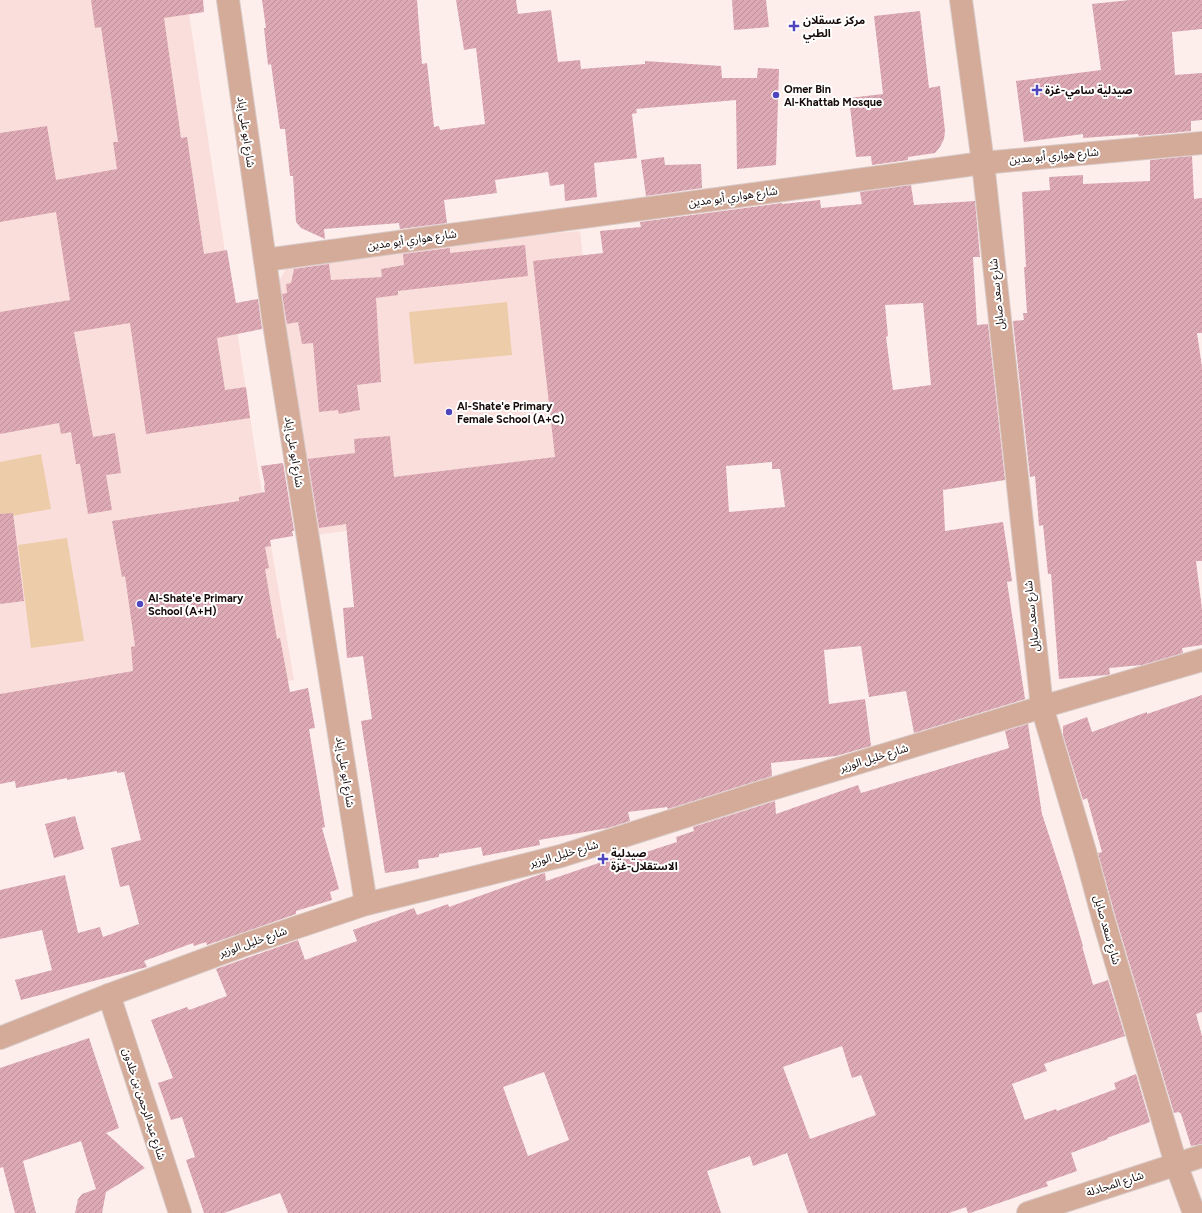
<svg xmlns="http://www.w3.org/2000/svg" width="1202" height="1213" viewBox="0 0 1202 1213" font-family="Figtree,'Noto Sans Arabic',sans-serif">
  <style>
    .built { fill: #fadedb }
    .pitch { fill: #edccaa }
    .building { fill: url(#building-hatch); fill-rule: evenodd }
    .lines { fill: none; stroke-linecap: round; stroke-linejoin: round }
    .street-casing { stroke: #d8cac8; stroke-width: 24 }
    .street { stroke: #d3ab98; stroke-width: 22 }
    .poi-dot { fill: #4f45bc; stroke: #fff; stroke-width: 1.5 }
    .labels { text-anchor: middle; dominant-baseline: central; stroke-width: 4; stroke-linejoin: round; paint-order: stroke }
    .poi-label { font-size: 11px; font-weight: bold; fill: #170b0a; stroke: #fff; text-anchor: start }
    .street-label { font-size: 11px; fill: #170b0a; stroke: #fff }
  </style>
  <defs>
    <pattern id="building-hatch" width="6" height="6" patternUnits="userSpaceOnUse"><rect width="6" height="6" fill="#dca9b4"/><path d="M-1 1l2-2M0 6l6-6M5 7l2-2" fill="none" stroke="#bc9099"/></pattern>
  </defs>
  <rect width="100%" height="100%" fill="#fdeeec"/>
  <!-- built -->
  <g class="built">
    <path d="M 0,0 L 187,0 L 258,469 L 294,680 L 0,726 Z"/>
    <path d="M 580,231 L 609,493 L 317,535 L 279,281 L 294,256 Z"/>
  </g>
  <!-- pitch -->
  <g class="pitch">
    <path d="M 507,302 L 512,355 L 414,364 L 409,312 Z"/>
    <path d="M 41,454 L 51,509 L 0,518 L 0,462 Z"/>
    <path d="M 67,538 L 84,641 L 31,648 L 18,545 Z"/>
  </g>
  <!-- building -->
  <g class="building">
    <path d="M 91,0 L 203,0 L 204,12 L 164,18 L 181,138 L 187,137 L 204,254 L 227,250 L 236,303 L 258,299 L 262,329 L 217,338 L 225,390 L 246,387 L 250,418 L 146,434 L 130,323 L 74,332 L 93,437 L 115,433 L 121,473 L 106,475 L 112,510 L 88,514 L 80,464 L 76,464 L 71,432 L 61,434 L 59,423 L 0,434 L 0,312 L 70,300 L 56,212 L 0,222 L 0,133 L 47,126 L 56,180 L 117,169 L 113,142 L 118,142 L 101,27 L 95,28 Z"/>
    <path d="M 262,0 L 417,0 L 422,64 L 427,63 L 434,127 L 439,126 L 440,130 L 485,124 L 476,48 L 464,50 L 456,0 L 516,0 L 518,14 L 551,10 L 558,62 L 580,60 L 581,69 L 645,64 L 645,61 L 721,66 L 722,78 L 757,78 L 758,68 L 779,69 L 776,165 L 737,169 L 736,100 L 636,109 L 637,113 L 632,114 L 637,158 L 594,163 L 597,197 L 565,201 L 564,184 L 550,186 L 548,172 L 495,180 L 497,193 L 444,200 L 447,223 L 400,229 L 399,223 L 324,229 L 325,239 L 301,228 L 296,222 L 293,176 L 290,176 L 285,129 L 280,129 L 271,64 L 268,65 L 264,28 L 266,28 Z"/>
    <path d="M 732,0 L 766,0 L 769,27 L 734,30 Z"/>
    <path d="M 1130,0 L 1202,0 L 1202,29 L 1172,32 L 1175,75 L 1202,73 L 1202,120 L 1191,121 L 1191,131 L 1139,136 L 1138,134 L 1083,138 L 1083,134 L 1024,142 L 1016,81 L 1101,70 L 1092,4 Z"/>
    <path d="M 920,11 L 929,88 L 940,86 L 945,131 L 944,139 L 940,147 L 935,153 L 908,157 L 908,160 L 872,165 L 871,156 L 856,157 L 849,98 L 883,94 L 874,16 Z"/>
    <path d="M 1192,156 L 1194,199 L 1202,198 L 1202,333 L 1197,333 L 1202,367 L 1202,561 L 1196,561 L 1202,609 L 1202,645 L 1182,648 L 1183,653 L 1142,665 L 1109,668 L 1110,674 L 1107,675 L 1059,679 L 1051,574 L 1048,574 L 1043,525 L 1039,526 L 1035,476 L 1030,477 L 1013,321 L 1024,320 L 1023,313 L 1027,313 L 1024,267 L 1026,267 L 1022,192 L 1050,190 L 1049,177 L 1083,175 L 1083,184 L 1150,181 L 1150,160 Z"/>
    <path d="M 664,157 L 665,165 L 701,164 L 702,188 L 646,196 L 641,160 Z"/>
    <path d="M 911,185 L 914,205 L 975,201 L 980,257 L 973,257 L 977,325 L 988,324 L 1005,480 L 943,490 L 945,531 L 1003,522 L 1012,581 L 1007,582 L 1025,699 L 914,733 L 906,691 L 869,697 L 861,646 L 824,650 L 829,704 L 865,699 L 871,746 L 836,756 L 771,763 L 772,776 L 668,809 L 667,807 L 628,812 L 630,821 L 608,828 L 539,840 L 540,845 L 483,856 L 481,847 L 439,854 L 439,857 L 418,860 L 419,868 L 385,873 L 361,721 L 372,719 L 363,656 L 347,658 L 343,608 L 354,607 L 346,524 L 319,528 L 308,459 L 355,453 L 354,439 L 390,436 L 394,477 L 555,457 L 533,261 L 603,253 L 600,231 L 641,227 L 640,222 L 782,203 L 782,204 L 820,200 L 821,208 L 862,204 L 860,192 ZM 923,303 L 931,385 L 893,390 L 886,337 L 888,336 L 885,305 ZM 772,462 L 772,469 L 780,469 L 785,507 L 729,512 L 726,466 Z"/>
    <path d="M 525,245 L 528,276 L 398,291 L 398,295 L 376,298 L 381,382 L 357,385 L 360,410 L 339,414 L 338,410 L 319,412 L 313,343 L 302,344 L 298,322 L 287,324 L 282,294 L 287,293 L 286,284 L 291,283 L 294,269 L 329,264 L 331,280 L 382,277 L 381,269 L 404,265 L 403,254 L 450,248 L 450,253 Z"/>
    <path d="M 283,463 L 294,531 L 292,531 L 293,536 L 270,540 L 271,546 L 265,547 L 269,568 L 265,569 L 277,639 L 280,638 L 290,692 L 308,688 L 315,728 L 309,729 L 325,827 L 322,828 L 339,889 L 330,892 L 332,900 L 296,911 L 296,914 L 207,945 L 206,942 L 194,946 L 193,943 L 144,961 L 147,967 L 21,1000 L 15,980 L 52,970 L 42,930 L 0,939 L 0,890 L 65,875 L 78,933 L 100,927 L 103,937 L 139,924 L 129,885 L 120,887 L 111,848 L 141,840 L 124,772 L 117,773 L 117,771 L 67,780 L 67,778 L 16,788 L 15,781 L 0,784 L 0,694 L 133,671 L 131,647 L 135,646 L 125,576 L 122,577 L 112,521 L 239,501 L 239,497 L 265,492 L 264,486 L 265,485 L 261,466 Z"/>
    <path d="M 13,513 L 24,601 L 0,604 L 0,514 Z"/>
    <path d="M 1202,695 L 1202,1012 L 1196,1014 L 1202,1036 L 1202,1144 L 1191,1146 L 1181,1114 L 1179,1112 L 1174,1113 L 1115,915 L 1098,853 L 1102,852 L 1087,798 L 1083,800 L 1063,735 L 1063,726 L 1087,717 L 1092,732 L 1147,712 L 1147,714 Z"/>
    <path d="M 1028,724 L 1042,814 L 1063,878 L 1083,946 L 1082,946 L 1093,985 L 1108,980 L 1125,1036 L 1044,1064 L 1047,1071 L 1012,1084 L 1025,1120 L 1056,1109 L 1057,1111 L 1116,1089 L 1114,1083 L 1136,1074 L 1150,1122 L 1107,1138 L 1108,1139 L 1071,1153 L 1077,1171 L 1046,1182 L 1048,1186 L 970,1213 L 968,1213 L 966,1207 L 949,1213 L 808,1213 L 787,1153 L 753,1166 L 750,1156 L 707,1171 L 721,1213 L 288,1213 L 280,1193 L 224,1213 L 204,1213 L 186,1160 L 195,1157 L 182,1117 L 171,1120 L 158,1083 L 173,1078 L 151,1020 L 187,1007 L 189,1010 L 227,996 L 216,969 L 298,940 L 305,960 L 357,941 L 353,930 L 414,908 L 417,915 L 448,904 L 449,907 L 541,874 L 545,873 L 546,881 L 634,851 L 634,856 L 677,842 L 676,837 L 694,831 L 693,827 L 775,801 L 776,814 L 858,785 L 861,793 L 1009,748 L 1005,731 ZM 842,1046 L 852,1078 L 861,1075 L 876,1115 L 810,1139 L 783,1067 ZM 544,1072 L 569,1140 L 528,1156 L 503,1087 Z"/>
    <path d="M 75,816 L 84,849 L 54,858 L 45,824 Z"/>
    <path d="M 89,1038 L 119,1128 L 106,1133 L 145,1168 L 106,1192 L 102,1213 L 75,1213 L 78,1199 L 82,1194 L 96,1189 L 81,1141 L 23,1161 L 36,1213 L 15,1213 L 3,1167 L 0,1168 L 0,1068 Z"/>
  </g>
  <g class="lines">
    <defs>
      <g id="street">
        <path d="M 228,0 L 274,324 L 366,904"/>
        <path d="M 961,0 L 983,163 L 1042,707 L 1086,855 L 1103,918 L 1176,1164 L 1194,1213"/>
        <path d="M 265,260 L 983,163 L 1202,143"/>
        <path d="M 109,995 L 180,1213"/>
        <path d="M 0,1038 L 109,995 L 244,945 L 366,904 L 561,856 L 765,791 L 1042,707 L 1202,660"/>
        <path d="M 1028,1213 L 1202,1156"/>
      </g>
    </defs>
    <!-- street casing -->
    <use href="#street" class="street-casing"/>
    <!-- street -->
    <use href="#street" class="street"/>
  </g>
  <!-- markers -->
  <g class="poi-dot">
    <path d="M792 20h4v4h4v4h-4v4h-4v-4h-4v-4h4z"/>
    <path d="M1035 84h4v4h4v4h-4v4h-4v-4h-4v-4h4z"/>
    <circle cx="776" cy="95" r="4"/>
    <circle cx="449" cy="412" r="4"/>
    <circle cx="140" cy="604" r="4"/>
    <path d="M601 853h4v4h4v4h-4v4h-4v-4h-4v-4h4z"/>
  </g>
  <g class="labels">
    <!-- poi labels -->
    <g class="poi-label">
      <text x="803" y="20">مركز عسقلان<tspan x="803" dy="13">الطبي</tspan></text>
      <text x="784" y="89">Omer Bin<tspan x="784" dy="13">Al-Khattab Mosque</tspan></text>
      <text x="1045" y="90">صيدلية سامي-غزة</text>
      <text x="457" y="406">Al-Shate'e Primary<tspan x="457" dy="13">Female School (A+C)</tspan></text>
      <text x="148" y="598">Al-Shate'e Primary<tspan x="148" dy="13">School (A+H)</tspan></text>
      <text x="611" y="853">صيدلية<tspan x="611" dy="13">الاستقلال-غزة</tspan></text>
    </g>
    <!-- street labels -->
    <g class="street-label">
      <text transform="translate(246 132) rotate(82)">شارع ابو على إياد</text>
      <text transform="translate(1054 156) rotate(-5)">شارع هواري أبو مدين</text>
      <text transform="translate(733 197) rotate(-8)">شارع هواري أبو مدين</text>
      <text transform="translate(412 240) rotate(-8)">شارع هواري أبو مدين</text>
      <text transform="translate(997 294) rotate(-96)">شارع سعد صايل</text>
      <text transform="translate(294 452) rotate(81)">شارع ابو على إياد</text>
      <text transform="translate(1032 616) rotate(-96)">شارع سعد صايل</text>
      <text transform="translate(874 758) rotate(-17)">شارع خليل الوزير</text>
      <text transform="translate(345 772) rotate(81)">شارع ابو على إياد</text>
      <text transform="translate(564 854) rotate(-16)">شارع خليل الوزير</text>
      <text transform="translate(1107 930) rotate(74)">شارع سعد صايل</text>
      <text transform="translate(253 942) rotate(-19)">شارع خليل الوزير</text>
      <text transform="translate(144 1104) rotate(72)">شارع عبد الرحمن بن خلدون</text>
      <text transform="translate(1115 1184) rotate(-18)">شارع المجادلة</text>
    </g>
  </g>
</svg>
